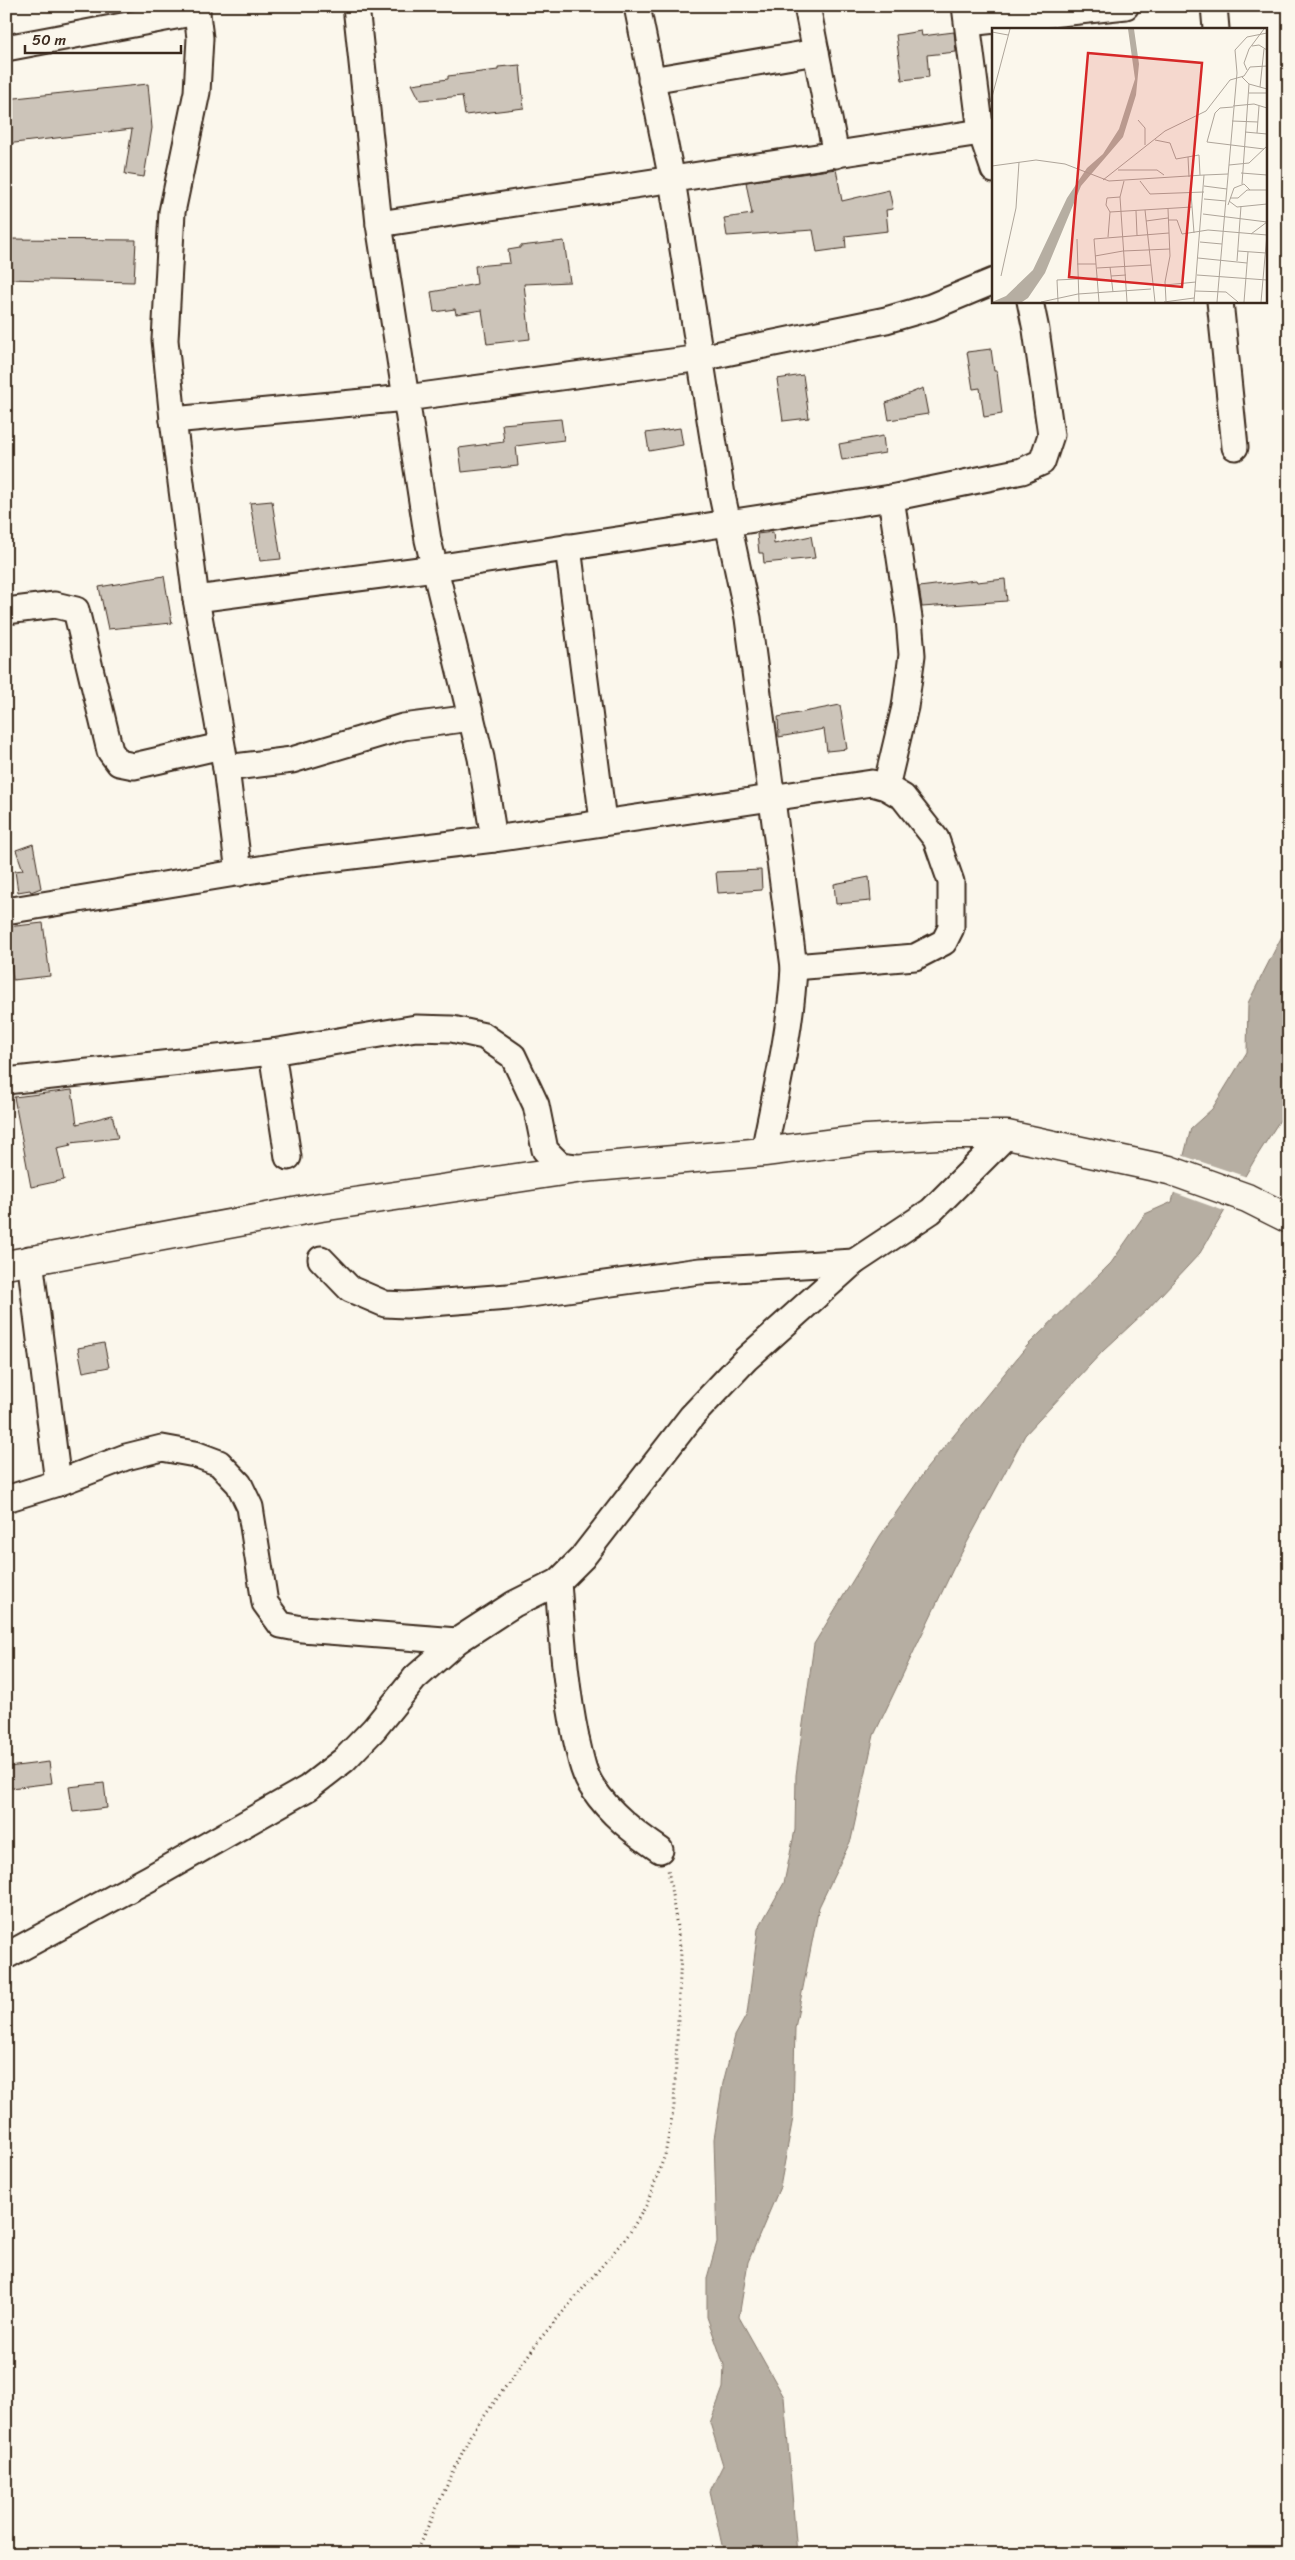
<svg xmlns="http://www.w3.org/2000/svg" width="1295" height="2560" viewBox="0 0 1295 2560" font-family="Sriracha,sans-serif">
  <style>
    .water { fill: #b6aea2; stroke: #85796d }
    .pier { fill: #fbf7ec }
    .building { fill: #ccc4b9; stroke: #3b2a1e }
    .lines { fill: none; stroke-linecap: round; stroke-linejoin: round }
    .street-casing { stroke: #3b2a1e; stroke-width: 29 }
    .secondary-casing { stroke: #3b2a1e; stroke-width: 31 }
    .path { stroke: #3b2a1e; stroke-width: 3; stroke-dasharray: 1 4; stroke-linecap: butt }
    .street { stroke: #fbf7ec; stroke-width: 25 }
    .secondary { stroke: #fbf7ec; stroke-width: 28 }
    .inset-road { fill: none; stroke: #aea59a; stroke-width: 1 }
    .view { fill: #d62828; fill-opacity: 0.15; stroke: #d62828; stroke-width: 2.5 }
    .inset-edge { fill: none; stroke: #3b2a1e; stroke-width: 2.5 }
  </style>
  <rect width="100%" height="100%" fill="#fbf7ec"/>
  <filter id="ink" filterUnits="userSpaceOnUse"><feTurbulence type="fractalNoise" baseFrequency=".02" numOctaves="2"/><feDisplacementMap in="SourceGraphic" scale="10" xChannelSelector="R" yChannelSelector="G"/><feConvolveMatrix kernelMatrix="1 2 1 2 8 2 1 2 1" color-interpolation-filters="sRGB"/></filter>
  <g filter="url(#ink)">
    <!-- water -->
    <path class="water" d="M 1289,899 L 1289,1106 L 1255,1159 L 1200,1253 L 1147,1310 L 1103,1351 L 1025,1435 L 954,1567 L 874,1735 L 851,1840 L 819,1907 L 795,2028 L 793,2118 L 780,2187 L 748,2262 L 739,2317 L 784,2397 L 797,2554 L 724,2554 L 710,2491 L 723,2465 L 710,2423 L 723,2388 L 724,2365 L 707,2317 L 707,2278 L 717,2242 L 714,2139 L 723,2083 L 735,2036 L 747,2014 L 758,1929 L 784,1883 L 795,1830 L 796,1775 L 814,1644 L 880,1536 L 927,1468 L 1027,1346 L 1111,1263 L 1145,1214 L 1172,1202 L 1191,1128 L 1212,1109 L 1247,1052 L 1248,1003 L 1282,936 Z"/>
    <!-- pier -->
    <path class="pier" d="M 1181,1155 L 1247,1177 L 1227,1212 L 1172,1192 Z"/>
    <!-- building -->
    <g class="building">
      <path d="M 921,31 L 922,36 L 954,32 L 956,52 L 927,55 L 929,77 L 902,80 L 896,35 Z"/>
      <path d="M 520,65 L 524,108 L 465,115 L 462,96 L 420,100 L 412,84 L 448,79 L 448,76 L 498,70 L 498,67 Z"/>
      <path d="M 148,84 L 152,128 L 144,177 L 125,174 L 132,129 L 6,144 L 6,99 Z"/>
      <path d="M 836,169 L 842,201 L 889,190 L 893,209 L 886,210 L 888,231 L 845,236 L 846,248 L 817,252 L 813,230 L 727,236 L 724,218 L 752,214 L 746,182 Z"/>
      <path d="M 6,239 L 136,240 L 134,282 L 6,279 Z"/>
      <path d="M 564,241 L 570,282 L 524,284 L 530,339 L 487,344 L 482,310 L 456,314 L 455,309 L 434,312 L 431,292 L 477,284 L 475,266 L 510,263 L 508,250 L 520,248 L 520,246 Z"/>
      <path d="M 991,349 L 994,371 L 997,371 L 1002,414 L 984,417 L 980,388 L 973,389 L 967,352 Z"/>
      <path d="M 803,375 L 809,418 L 783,421 L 777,379 Z"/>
      <path d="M 923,388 L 928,414 L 889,420 L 886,403 Z"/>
      <path d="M 561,419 L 564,440 L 516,446 L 518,466 L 462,472 L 459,448 L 504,442 L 502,424 Z"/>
      <path d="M 680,428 L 683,445 L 649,451 L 646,433 Z"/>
      <path d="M 883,436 L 885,453 L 842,460 L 839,444 Z"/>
      <path d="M 272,501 L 281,559 L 260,561 L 250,503 Z"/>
      <path d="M 773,532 L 774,544 L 811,536 L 815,558 L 764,563 L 763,553 L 759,553 L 757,534 Z"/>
      <path d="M 164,576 L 172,623 L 108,629 L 99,587 Z"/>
      <path d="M 1005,579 L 1007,601 L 922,607 L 919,587 L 976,580 L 977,582 Z"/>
      <path d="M 840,705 L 847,749 L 827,751 L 824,729 L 779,737 L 778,717 Z"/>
      <path d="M 33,844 L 41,888 L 31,892 L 30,890 L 18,892 L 15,871 L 23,870 L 16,850 Z"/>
      <path d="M 761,870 L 762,890 L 718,893 L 716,872 Z"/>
      <path d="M 869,877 L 871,901 L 836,904 L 834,884 Z"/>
      <path d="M 43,923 L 50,976 L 13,980 L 10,951 L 6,951 L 7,927 Z"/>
      <path d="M 72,1090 L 77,1124 L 112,1115 L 118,1138 L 70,1143 L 71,1145 L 57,1148 L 64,1180 L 31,1187 L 14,1097 Z"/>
      <path d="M 104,1343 L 109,1367 L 83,1372 L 78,1348 Z"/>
      <path d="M 49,1762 L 52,1783 L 11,1788 L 8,1767 Z"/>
      <path d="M 104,1783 L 107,1808 L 73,1812 L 69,1787 Z"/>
    </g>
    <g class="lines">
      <defs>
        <g id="street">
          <path d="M 196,6 L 200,38 L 197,92 L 172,212 L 165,340 L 173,420 L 196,599 L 226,768 L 239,873"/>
          <path d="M 356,6 L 379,224 L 428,540 L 481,758 L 494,839"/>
          <path d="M 637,6 L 672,180 L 722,495 L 748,618 L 794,967 C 791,1030 776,1090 764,1152"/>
          <path d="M 807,6 L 836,155"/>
          <path d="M 965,6 L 981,132 L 994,170"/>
          <path d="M 1214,6 L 1216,29"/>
          <path d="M 968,23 L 1126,6"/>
          <path d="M 6,48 L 197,12"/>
          <path d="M 651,80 L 816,52"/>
          <path d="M 379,224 L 981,132"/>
          <path d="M 1220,301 L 1235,447"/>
          <path d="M 173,420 L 406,398 L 701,358 L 886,320 L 931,307 L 994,281"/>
          <path d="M 568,547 L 603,821"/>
          <path d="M 196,599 L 435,568 L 891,498 L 1022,471 L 1042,462 L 1051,435 L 1036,330 L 1030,301"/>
          <path d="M 6,611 L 55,605 L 76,610 L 110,751 L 119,763 L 134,766 L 221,746"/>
          <path d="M 226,768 L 292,760 L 403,727 L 471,718"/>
          <path d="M 886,787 L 905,707 L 912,655 L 909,618 L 891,498"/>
          <path d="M 6,911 L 302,862 L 494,839 L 872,783 L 886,787 L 903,797 L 936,839 L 951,882 L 951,928 L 944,942 L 915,957 L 794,967"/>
          <path d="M 272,1052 L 288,1157"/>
          <path d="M 6,1081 L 272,1052 L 416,1028 L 452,1029 L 484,1036 L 513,1056 L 536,1105 L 545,1150 L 560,1165 L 583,1168"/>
          <path d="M 30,1259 L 58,1483"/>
          <path d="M 321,1259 L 350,1289 L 385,1304 L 406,1305 L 508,1297 L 700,1271 L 854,1262"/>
          <path d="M 6,1499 L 58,1483 L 126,1457 L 162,1448 L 195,1454 L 219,1463 L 239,1484 L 250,1507 L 265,1603 L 281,1625 L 302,1629 L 457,1641"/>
          <path d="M 558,1582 C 562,1634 565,1686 576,1738 C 580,1755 583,1774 593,1788 C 610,1814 635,1833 660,1850"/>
          <path d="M 6,1956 L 150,1878 L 308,1788 L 344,1760 L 374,1729 L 415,1678 L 457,1641 L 514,1604 L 558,1582 L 582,1558 L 692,1416 L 746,1359 L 854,1262 L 931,1211 L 1007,1135"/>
        </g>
        <path id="secondary" d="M 6,1265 L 321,1207 L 583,1168 L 764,1152 L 867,1139 L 938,1135 L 1007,1135 L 1169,1170 L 1247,1198 L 1289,1219"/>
      </defs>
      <!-- street casing -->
      <use href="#street" class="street-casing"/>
      <!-- secondary casing -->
      <use href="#secondary" class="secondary-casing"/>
      <!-- path -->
      <path class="path" d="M 415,2554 L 470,2436 L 540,2339 L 629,2234 L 647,2204 L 665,2155 L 674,2106 L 681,1953 L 668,1869"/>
      <!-- street -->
      <use href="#street" class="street"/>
      <!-- secondary -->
      <use href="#secondary" class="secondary"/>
    </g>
  </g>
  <!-- overview -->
  <g transform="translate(992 28)">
    <rect width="275" height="275" fill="#fbf7ec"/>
    <path d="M 136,1 L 142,1 L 147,36 L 144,67 L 131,109 L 89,158 L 53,245 L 36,270 L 30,274 L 0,274 L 14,268 L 41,242 L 75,170 L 95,140 L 111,126 L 127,101 L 143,51 Z" fill="#b6aea2"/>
    <path class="inset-road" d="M 0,4 L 16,7M 260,18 L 267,17 L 275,22M 255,42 L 252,35 L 257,21 L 272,1M 250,49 L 257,56 L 275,61M 268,59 L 272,21M 257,65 L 275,65M 0,69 L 18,1M 241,78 L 262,76 L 275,80M 241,79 L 228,80 L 223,85 L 215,114 L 272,121M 146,92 L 153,100 L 153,117M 240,93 L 266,94M 253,104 L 275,106M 265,105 L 267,78M 163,112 L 178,115 L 184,131 L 207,127 L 208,147M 196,129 L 197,149M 237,137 L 257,135 L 275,118M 0,138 L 44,132 L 73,136 L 117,153 L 212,147 L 202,274M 126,142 L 165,142 L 172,147M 249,145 L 275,147M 212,147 L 236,146M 111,152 L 173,103 L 214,83 L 238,52 L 252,48 L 258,39 L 275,38M 132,153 L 128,169 L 135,274M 148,153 L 158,166 L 212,164M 250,156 L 257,56M 212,158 L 235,161M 199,165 L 202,205M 238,170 L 246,170 L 255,162 L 275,162M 212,171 L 234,173M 237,173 L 245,179 L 275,176M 236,177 L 242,160 L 252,156 L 258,162M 153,182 L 163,274M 144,183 L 145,207M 118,184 L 200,179M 118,184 L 114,177 L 115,170 L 128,169M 211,186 L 275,194M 176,192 L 185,192 L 190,206 L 216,202 L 275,207M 154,193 L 176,190M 259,206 L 275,194M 116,209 L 118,184M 85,211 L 87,274M 208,214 L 230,216M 246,223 L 274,225M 103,228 L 131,223 L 178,221M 206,230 L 255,235M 245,233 L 249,178M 85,236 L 104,236M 118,239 L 121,264M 105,240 L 159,237M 205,247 L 275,252M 9,248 L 24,180 L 27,134M 119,248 L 134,247M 173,257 L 204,254M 203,263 L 234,264 L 246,274M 174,273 L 173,254 L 178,228 L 176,181M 49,274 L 86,266 L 159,261M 66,274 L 65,252 L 105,250M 107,274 L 102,211 L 177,205M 172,274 L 202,270M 225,274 L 245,45 L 243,22 L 255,9 L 275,5M 252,274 L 256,224M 269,274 L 275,206"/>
    <path class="view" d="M 96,25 L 210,35 L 190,259 L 77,249 Z"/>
    <rect width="275" height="275" class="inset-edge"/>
  </g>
  <!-- margin -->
  <rect width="1295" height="2560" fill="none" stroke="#fbf7ec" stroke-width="25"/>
  <rect x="12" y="12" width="1270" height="2535" fill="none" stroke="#3b2a1e" stroke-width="2" filter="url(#ink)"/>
  <!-- scale -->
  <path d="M25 45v8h156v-8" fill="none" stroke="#3b2a1e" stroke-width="2.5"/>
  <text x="32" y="45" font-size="15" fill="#3b2a1e" stroke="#fbf7ec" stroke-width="4" paint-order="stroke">50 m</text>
</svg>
